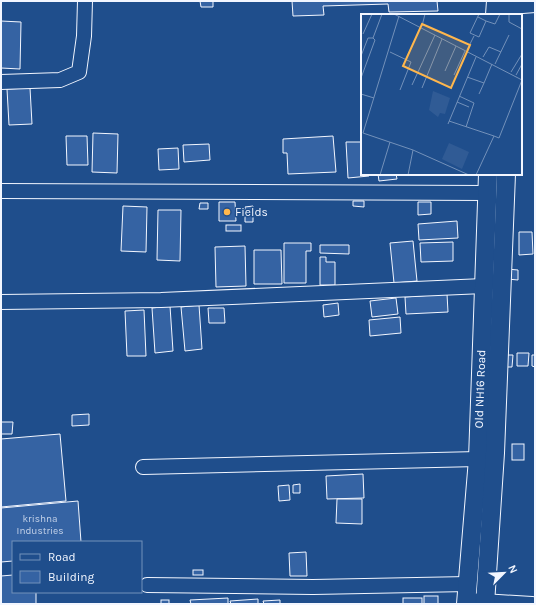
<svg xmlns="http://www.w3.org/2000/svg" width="536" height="605" viewBox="0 0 536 605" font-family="Karla,sans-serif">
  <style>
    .building { fill: #3563a3; stroke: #f2f6ff }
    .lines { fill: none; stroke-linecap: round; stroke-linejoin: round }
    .minor-casing { stroke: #f2f6ff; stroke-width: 16 }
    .major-casing { stroke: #f2f6ff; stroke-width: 20 }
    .minor { stroke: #1f4e8c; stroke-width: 14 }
    .major { stroke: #1f4e8c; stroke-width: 18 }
    .poi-dot { fill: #ffb74d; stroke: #1f4e8c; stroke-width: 1.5 }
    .labels { text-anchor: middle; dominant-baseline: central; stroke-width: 3; stroke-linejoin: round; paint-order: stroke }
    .number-label { font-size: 10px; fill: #c3d1e8 }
    .poi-label { font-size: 12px; fill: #f2f6ff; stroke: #1f4e8c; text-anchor: start }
    .street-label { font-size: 12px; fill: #f2f6ff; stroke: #1f4e8c }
    .inset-road { fill: none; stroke: #7391ba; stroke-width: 1 }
    .view { fill: #ffb74d; fill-opacity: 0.15; stroke: #ffb74d; stroke-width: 2 }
    .inset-edge { fill: none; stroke: #f2f6ff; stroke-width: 2 }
  </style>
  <rect width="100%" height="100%" fill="#1f4e8c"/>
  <!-- building -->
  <g class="building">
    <path d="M 200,1 L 213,1 L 213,7 L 201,7 Z"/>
    <path d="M 292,1 L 437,1 L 438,11 L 389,12 L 388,4 L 323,6 L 324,15 L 293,16 Z"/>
    <path d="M 1,21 L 21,22 L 20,69 L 1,68 Z"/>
    <path d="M 30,88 L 32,124 L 9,125 L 7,89 Z"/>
    <path d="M 93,133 L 118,134 L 117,173 L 92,172 Z"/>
    <path d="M 66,136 L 87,136 L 88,165 L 67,165 Z"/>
    <path d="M 333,136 L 336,172 L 288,174 L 287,153 L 283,153 L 283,139 Z"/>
    <path d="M 346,142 L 362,142 L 362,174 L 369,174 L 369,176 L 348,178 Z"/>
    <path d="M 209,144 L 210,160 L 184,162 L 183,145 Z"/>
    <path d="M 178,148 L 179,169 L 159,170 L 158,149 Z"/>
    <path d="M 378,174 L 396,174 L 397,179 L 379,181 Z"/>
    <path d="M 353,201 L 364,201 L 364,207 L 353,206 Z"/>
    <path d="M 219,202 L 235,202 L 236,221 L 219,221 Z"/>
    <path d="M 418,202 L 431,202 L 431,214 L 418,215 Z"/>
    <path d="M 200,203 L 208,203 L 208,209 L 199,209 Z"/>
    <path d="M 123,206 L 147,207 L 146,252 L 121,251 Z"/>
    <path d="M 253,206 L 253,222 L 245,222 L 245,207 Z"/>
    <path d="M 158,210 L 181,210 L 180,261 L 157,260 Z"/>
    <path d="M 457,221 L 458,238 L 419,240 L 418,224 Z"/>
    <rect x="226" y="225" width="15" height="6"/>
    <path d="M 519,232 L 532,232 L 533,254 L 519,255 Z"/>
    <path d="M 413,241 L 417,281 L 394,283 L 390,243 Z"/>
    <path d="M 453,242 L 453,261 L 421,262 L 420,243 Z"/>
    <path d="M 284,243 L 311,243 L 311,251 L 306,251 L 306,283 L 284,283 Z"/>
    <path d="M 320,245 L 349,245 L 349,254 L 320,253 Z"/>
    <path d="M 245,246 L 246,286 L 216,287 L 215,247 Z"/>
    <path d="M 254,250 L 281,250 L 282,284 L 254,284 Z"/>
    <path d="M 320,257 L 326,257 L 326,262 L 335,262 L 335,285 L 320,285 Z"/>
    <path d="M 507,269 L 518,270 L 518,280 L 507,279 Z"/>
    <path d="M 447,294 L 448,312 L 406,314 L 405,297 Z"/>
    <path d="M 396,298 L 398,314 L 372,317 L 370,301 Z"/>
    <path d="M 338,303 L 339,315 L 324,317 L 323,305 Z"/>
    <path d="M 199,305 L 202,349 L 185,351 L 181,307 Z"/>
    <path d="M 170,306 L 173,351 L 155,353 L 152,308 Z"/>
    <path d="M 208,308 L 224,308 L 225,323 L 209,323 Z"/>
    <path d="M 144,310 L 146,356 L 127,356 L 125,311 Z"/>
    <path d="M 400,317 L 401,333 L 370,336 L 369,320 Z"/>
    <path d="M 517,353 L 529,353 L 528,366 L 517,366 Z"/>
    <path d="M 506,355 L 513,355 L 512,367 L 506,367 Z"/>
    <path d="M 532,355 L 535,355 L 535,367 L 532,366 Z"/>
    <path d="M 89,414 L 89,425 L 72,426 L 72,415 Z"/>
    <path d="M 1,422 L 13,422 L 12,434 L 1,434 Z"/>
    <path d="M 60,434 L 66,501 L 1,507 L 1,439 Z"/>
    <rect x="512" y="444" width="12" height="16"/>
    <path d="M 363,474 L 364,498 L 327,499 L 326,476 Z"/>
    <path d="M 300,484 L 300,493 L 293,493 L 293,485 Z"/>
    <path d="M 289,485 L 290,500 L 279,501 L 278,486 Z"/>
    <path d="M 337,499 L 362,499 L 362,524 L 336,523 Z"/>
    <path d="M 78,501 L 81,542 L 13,542 L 13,561 L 1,562 L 1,508 Z"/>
    <path d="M 306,552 L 307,576 L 290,576 L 289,553 Z"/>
    <rect x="193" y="570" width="10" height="5"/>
    <path d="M 13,575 L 13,592 L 36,592 L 36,604 L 1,604 L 1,576 Z"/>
    <rect x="424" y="596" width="14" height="8"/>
    <path d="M 228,598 L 228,604 L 191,604 L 190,600 Z"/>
    <rect x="403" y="598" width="19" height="6"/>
    <path d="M 258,599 L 258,604 L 231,604 L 230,601 Z"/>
    <rect x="161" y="600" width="8" height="4"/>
    <path d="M 280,600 L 280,604 L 264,604 L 263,601 Z"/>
  </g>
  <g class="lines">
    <defs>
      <g id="minor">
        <path d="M 510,7 L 535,5"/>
        <path d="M 1,82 L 60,80 L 79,72 L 84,36 L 85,1"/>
        <path d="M 1,191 L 487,193"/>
        <path d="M 1,302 L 161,300 L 484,286"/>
        <path d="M 143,467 L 478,459"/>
        <path d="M 147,585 L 313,587 L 468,584"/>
        <path d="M 467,600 L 532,604"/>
      </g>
      <g id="major">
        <path d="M 495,15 L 496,1"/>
        <path d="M 510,15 L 510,1"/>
        <path d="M 466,604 L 478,459 L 488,174"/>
        <path d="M 485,604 L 495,453 L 506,174"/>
      </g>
    </defs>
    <!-- minor casing -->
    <use href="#minor" class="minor-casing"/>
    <!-- major casing -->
    <use href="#major" class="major-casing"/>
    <!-- minor -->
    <use href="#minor" class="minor"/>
    <!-- major -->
    <use href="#major" class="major"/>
  </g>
  <!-- markers -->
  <circle class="poi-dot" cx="227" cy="212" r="4"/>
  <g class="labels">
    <!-- number labels -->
    <g class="number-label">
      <text x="40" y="519">krishna<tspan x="40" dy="12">Industries</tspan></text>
    </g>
    <!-- poi labels -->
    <g class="poi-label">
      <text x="235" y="212">Fields</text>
    </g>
    <!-- street labels -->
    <g class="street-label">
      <text transform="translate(480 389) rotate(-88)">Old NH16 Road</text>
    </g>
  </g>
  <!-- overview -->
  <g transform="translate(361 14)">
    <rect width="161" height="161" fill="#1f4e8c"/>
    <path d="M 72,77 L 89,84 L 84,100 L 79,99 L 77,103 L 68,96 ZM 88,129 L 108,138 L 101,155 L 81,145 Z" fill="#305b95"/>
    <path class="inset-road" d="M 33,0 L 161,66M 148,0 L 148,8 L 161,15M 38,2 L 2,119 L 52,136 L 47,161M 117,3 L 125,7 L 118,23 L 109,19 L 118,0M 125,7 L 134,10 L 139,0M 61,12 L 64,0M 2,20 L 11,0M 106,36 L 113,22M 29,38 L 50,48 L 39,76M 0,42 L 7,24 L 12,24 L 21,0M 122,43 L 128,33 L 140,38M 134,50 L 148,21M 84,57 L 95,32M 150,58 L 161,40M 93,61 L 104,37M 155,61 L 161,50M 106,63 L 123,69 L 131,50M 0,64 L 14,26 L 12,24M 51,71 L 74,21M 61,74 L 81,25M 0,80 L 13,84M 118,80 L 123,69M 98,82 L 113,89 L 105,113M 96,88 L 108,93M 88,107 L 133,122M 87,110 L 115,43M 52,136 L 108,161M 19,161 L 29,128M 115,161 L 133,122 L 138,124 L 161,66"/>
    <path class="view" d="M 61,10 L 109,31 L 90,74 L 42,52 Z"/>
    <rect width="161" height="161" class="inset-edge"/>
  </g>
  <!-- border -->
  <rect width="536" height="605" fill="none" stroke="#f2f6ff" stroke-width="4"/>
  <!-- legend -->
  <rect x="12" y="541" width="130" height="52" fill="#1f4e8c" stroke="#7391ba"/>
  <rect x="20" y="554" width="20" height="6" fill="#1f4e8c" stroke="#7391ba"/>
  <text x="48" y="561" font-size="12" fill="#f2f6ff">Road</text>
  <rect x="20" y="571" width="20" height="12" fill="#3563a3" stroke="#7391ba"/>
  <text x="48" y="581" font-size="12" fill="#f2f6ff">Building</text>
  <!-- north arrow -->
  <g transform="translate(504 573) rotate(66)" stroke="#1f4e8c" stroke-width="3" paint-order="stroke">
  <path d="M0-3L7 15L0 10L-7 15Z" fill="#f2f6ff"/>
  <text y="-6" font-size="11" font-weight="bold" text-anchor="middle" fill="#f2f6ff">N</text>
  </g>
</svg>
